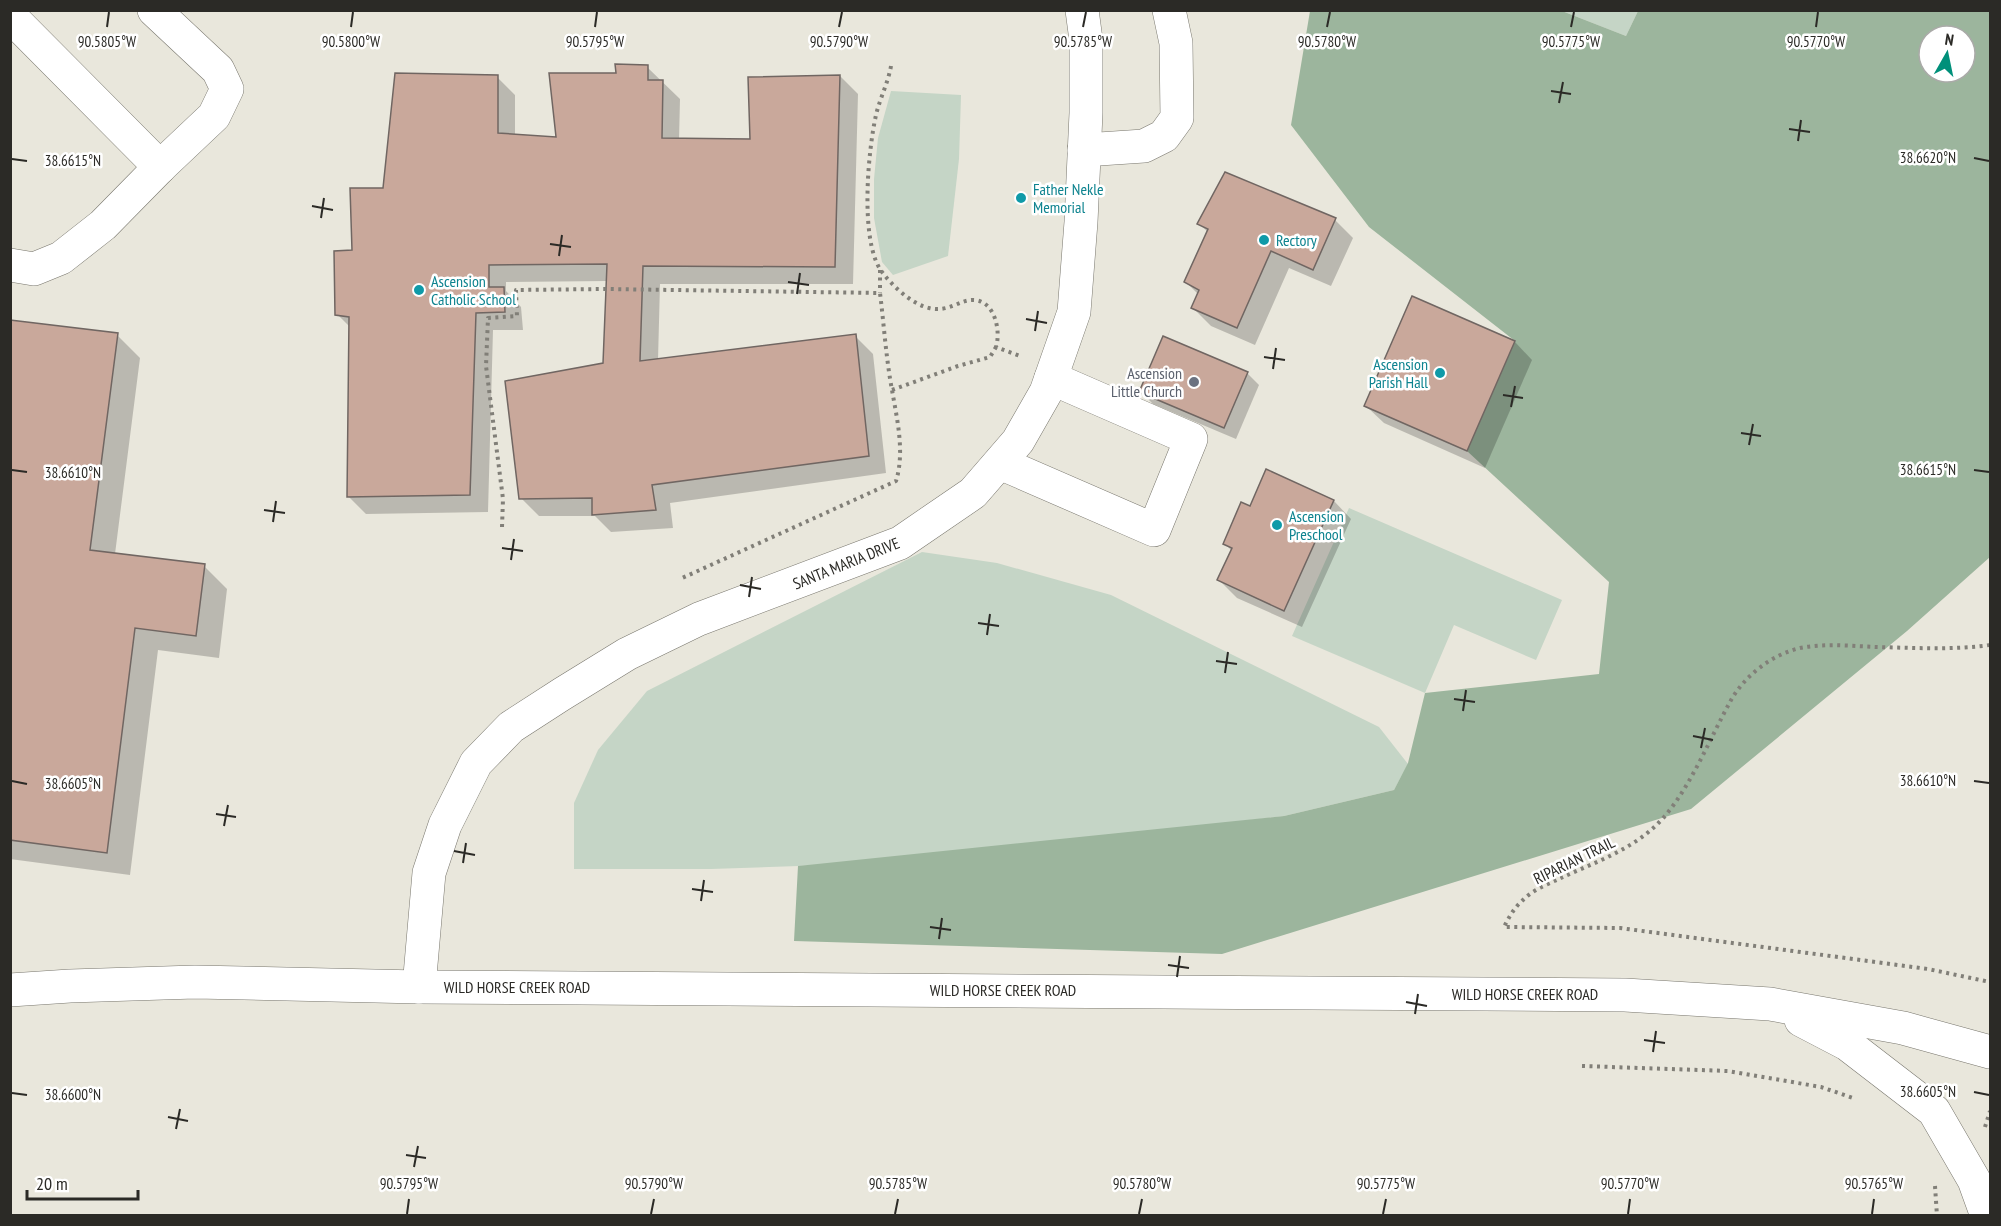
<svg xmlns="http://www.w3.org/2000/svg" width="2001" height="1226" viewBox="0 0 2001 1226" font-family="'PT Sans Narrow',sans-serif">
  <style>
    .green { fill: #c5d5c6 }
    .forest { fill: #9cb59d; fill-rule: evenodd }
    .shadow { fill: #0003 }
    .building { fill: #c9a89b; stroke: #706662; stroke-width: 1.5 }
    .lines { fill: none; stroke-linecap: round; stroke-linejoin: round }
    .minor-casing { stroke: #78766d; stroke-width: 34 }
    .major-casing { stroke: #78766d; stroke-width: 34 }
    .path { stroke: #817f78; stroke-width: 4; stroke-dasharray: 3 4.5; stroke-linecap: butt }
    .minor { stroke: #fff; stroke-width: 33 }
    .major { stroke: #fff; stroke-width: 33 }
    .ticks { fill: none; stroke: #2b2a26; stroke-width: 2 }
    .culture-dot { fill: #0f9aa8; stroke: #fff; stroke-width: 2 }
    .worship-dot { fill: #6b7280; stroke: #fff; stroke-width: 2 }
    .labels { text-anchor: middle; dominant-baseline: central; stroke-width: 5; stroke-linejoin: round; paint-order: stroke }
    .culture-label { font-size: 16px; fill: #0d838f; stroke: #fff; text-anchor: start }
    .worship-label { font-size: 16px; fill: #5b616d; stroke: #fff; text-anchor: end }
    .street-label { font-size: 16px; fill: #2b2a26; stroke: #fff }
    .ticks-label { font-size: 15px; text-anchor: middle; fill: #2b2a26; stroke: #fff; stroke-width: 5; stroke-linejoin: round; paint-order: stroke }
  </style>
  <rect width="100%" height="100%" fill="#e9e7dc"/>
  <!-- green -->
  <g class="green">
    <path d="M 1562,11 L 1638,11 L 1626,36 Z"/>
    <path d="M 891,91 L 961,95 L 959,159 L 948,256 L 893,275 L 882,262 L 874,218 L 874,179 L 878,138 Z"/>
    <path d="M 1349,508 L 1562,600 L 1536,660 L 1454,625 L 1425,693 L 1292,636 Z"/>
    <path d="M 922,552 L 997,563 L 1111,595 L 1379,727 L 1408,764 L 1394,790 L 1284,816 L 886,863 L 711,869 L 574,869 L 574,803 L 598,750 L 647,691 Z"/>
  </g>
  <!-- forest -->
  <path class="forest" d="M 1310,11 L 1562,11 L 1626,36 L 1638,11 L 1990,11 L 1990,557 L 1907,631 L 1691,809 L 1222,954 L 794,941 L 798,866 L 1284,816 L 1394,790 L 1408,763 L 1425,693 L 1599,674 L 1609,582 L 1467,451 L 1515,341 L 1369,227 L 1291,125 ZM 1929,36 L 1965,36 L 1965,72 L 1929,72 Z"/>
  <!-- shadow -->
  <g class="shadow">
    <path d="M 647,67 L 680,99 L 679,140 L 752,140 L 840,76 L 858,94 L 853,284 L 660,284 L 658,360 L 855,336 L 873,354 L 886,473 L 670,503 L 673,528 L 611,532 L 595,516 L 539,516 L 521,498 L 604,364 L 608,281 L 506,282 L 506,291 L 521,307 L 523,330 L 493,330 L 488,512 L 366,514 L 348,496 L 351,328 L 337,314 L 353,251 L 384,189 L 497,77 L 515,95 L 515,136 L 557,138 L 617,75 Z"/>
    <path d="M 1335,220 L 1353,238 L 1331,286 L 1289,268 L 1255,345 L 1211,326 L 1193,308 L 1199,295 L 1186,282 L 1208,232 L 1199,224 Z"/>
    <path d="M 1413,298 L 1515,342 L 1532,360 L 1485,468 L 1384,423 L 1366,406 Z"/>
    <path d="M 10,321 L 117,335 L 140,358 L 115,554 L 204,566 L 227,589 L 219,658 L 158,650 L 130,875 L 10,859 Z"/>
    <path d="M 1247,373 L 1259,385 L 1236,439 L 1153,404 L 1141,392 Z"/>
    <path d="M 1267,471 L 1334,501 L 1351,519 L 1302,627 L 1237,598 L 1219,580 L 1232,551 L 1224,543 L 1251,508 Z"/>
  </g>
  <!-- building -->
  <g class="building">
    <path d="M 615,64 L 648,65 L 648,80 L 663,80 L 662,138 L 750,139 L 748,77 L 840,75 L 835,267 L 643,266 L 640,361 L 856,334 L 869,456 L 652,485 L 656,510 L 592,515 L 592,498 L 519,499 L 505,381 L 603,363 L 607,264 L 489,265 L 489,287 L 504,287 L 505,312 L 476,313 L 470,495 L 347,497 L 349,317 L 335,315 L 334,251 L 352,250 L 350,188 L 383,188 L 395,73 L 498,75 L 498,133 L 556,137 L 549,73 L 616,73 Z"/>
    <path d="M 1225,172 L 1336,218 L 1313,270 L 1271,251 L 1237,328 L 1191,308 L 1199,290 L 1184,282 L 1208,229 L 1197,224 Z"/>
    <path d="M 1412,296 L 1515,341 L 1467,451 L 1364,406 Z"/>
    <path d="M 10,320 L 118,333 L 90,550 L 205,564 L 196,636 L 135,628 L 107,853 L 10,840 Z"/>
    <path d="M 1163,336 L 1248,372 L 1224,428 L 1139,392 Z"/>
    <path d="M 1266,469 L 1334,500 L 1284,611 L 1217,580 L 1232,548 L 1223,544 L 1241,502 L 1250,506 Z"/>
  </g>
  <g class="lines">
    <defs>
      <g id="minor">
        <path d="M 10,16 L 160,167"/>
        <path d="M 1084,150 L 1144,146 L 1164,136 L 1177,118 L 1176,43 L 1169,10"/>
        <path d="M 10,265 L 34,269 L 61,258 L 103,225 L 160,167 L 214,116 L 227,89 L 218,70 L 154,10"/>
        <path d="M 1000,463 L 1154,530 L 1191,439 L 1051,378"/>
        <path d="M 419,987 L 429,873 L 445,825 L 476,763 L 511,727 L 562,694 L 627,654 L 699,619 L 900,543 L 973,493 L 1018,441 L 1046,392 L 1074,312 L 1081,222 L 1086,113 L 1086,40 L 1082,10"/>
      </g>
      <g id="major">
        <path d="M 10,990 L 70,986 L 195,982 L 419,987 L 1625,995 L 1770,1004 L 1903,1028 L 1990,1052"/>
        <path d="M 1801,1020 L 1847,1044 L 1934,1111 L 1974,1180 L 1987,1216"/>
      </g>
    </defs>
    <!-- minor casing -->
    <use href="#minor" class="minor-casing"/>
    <!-- major casing -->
    <use href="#major" class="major-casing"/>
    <!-- path -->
    <g class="path">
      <path d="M 891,66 C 888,83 880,98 876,115 C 868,151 860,237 880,269 C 890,284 911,304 929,308 C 949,313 960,299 974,300 C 995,301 1001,331 996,347 L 1020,356"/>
      <path d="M 880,270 L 880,293"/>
      <path d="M 892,390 L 958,366 L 990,357 L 996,347"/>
      <path d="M 502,527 L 503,499 L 486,366 L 488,318 L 517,316 L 516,290 L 606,289 L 880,293 C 884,325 886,358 892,390 C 897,419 905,452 896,481 L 680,579"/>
      <path d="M 1990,645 C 1953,650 1915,648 1877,647 C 1852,646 1825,643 1800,648 C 1771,655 1744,676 1730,702 C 1709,740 1685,801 1652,829 C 1626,852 1591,864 1561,878 C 1548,884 1532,890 1522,901 C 1514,908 1509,917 1504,927 L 1620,928 L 1928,969 L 1990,982"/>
      <path d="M 1582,1066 L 1728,1071 L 1821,1087 L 1856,1099"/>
      <path d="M 1985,1127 L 1990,1111"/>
      <path d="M 1935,1186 L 1937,1216"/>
    </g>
    <!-- minor -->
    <use href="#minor" class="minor"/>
    <!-- major -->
    <use href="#major" class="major"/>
  </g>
  <!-- ticks -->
  <path class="ticks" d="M 107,27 L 109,12M 351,27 L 353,12M 595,27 L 597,12M 839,27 L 842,12M 1083,27 L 1086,12M 1327,27 L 1330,12M 1571,27 L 1574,12M 1816,27 L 1818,12M 1551,91 L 1571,94M 1559,103 L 1563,82M 1789,129 L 1810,132M 1798,141 L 1801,120M 1974,158 L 1989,161M 12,159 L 27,161M 312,206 L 333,210M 321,218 L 324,198M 550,244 L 571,247M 559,256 L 562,235M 788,282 L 809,285M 797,294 L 800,273M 1026,319 L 1047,323M 1035,331 L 1038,311M 1264,357 L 1285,360M 1273,369 L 1276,348M 1503,395 L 1523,398M 1511,407 L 1515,386M 1741,433 L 1761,436M 1749,445 L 1753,424M 12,470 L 27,472M 1974,470 L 1989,472M 264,510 L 285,513M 273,522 L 276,501M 502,548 L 523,551M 511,560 L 514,539M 740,585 L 761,589M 749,597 L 752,577M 978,623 L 999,626M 987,635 L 990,614M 1216,661 L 1237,664M 1225,673 L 1228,652M 1454,699 L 1475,702M 1463,711 L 1466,690M 1693,736 L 1713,740M 1701,748 L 1705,728M 12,781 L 27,784M 1974,781 L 1989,783M 216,814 L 236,817M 224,826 L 228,805M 454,851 L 475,855M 463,863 L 466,843M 692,889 L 713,892M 701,901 L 704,880M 930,927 L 951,930M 939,939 L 942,918M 1168,965 L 1189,968M 1177,977 L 1180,956M 1406,1002 L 1427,1006M 1415,1014 L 1418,994M 1644,1040 L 1665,1043M 1653,1052 L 1656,1031M 1974,1092 L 1989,1095M 12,1093 L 27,1095M 168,1117 L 188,1121M 176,1129 L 180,1109M 406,1155 L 426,1158M 414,1167 L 418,1146M 407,1214 L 409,1199M 651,1214 L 654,1199M 895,1214 L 898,1199M 1139,1214 L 1142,1199M 1383,1214 L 1386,1199M 1628,1214 L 1630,1199M 1872,1214 L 1874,1199"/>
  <!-- markers -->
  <g class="culture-dot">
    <circle cx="1021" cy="198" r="6"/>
    <circle cx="1264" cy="240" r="6"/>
    <circle cx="419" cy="290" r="6"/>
    <circle cx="1440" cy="373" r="6"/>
    <circle cx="1277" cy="525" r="6"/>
  </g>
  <circle class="worship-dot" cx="1194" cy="382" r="6"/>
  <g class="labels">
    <!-- culture labels -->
    <g class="culture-label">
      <text x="1033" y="189">Father Nekle<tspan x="1033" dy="18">Memorial</tspan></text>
      <text x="1276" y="240">Rectory</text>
      <text x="431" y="281">Ascension<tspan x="431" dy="18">Catholic School</tspan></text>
      <text x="1428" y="364" text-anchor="end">Ascension<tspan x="1428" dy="18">Parish Hall</tspan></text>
      <text x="1289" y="516">Ascension<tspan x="1289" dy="18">Preschool</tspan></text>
    </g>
    <!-- worship labels -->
    <g class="worship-label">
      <text x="1182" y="373">Ascension<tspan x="1182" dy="18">Little Church</tspan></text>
    </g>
    <!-- street labels -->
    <g class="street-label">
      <text transform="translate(846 563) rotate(-22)">SANTA MARIA DRIVE</text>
      <text transform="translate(1574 860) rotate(-26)">RIPARIAN TRAIL</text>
      <text x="517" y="987">WILD HORSE CREEK ROAD</text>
      <text x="1003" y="990">WILD HORSE CREEK ROAD</text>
      <text x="1525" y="994">WILD HORSE CREEK ROAD</text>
    </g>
  </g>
  <g class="ticks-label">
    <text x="107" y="47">90.5805°W</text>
    <text x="351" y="47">90.5800°W</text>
    <text x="595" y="47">90.5795°W</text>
    <text x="839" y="47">90.5790°W</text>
    <text x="1083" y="47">90.5785°W</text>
    <text x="1327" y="47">90.5780°W</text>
    <text x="1571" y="47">90.5775°W</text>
    <text x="1816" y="47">90.5770°W</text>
    <text x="1928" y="163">38.6620°N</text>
    <text x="73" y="166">38.6615°N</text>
    <text x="1928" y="475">38.6615°N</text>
    <text x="73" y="478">38.6610°N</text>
    <text x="1928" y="786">38.6610°N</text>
    <text x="73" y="789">38.6605°N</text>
    <text x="1928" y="1097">38.6605°N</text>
    <text x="73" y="1100">38.6600°N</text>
    <text x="409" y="1189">90.5795°W</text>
    <text x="654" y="1189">90.5790°W</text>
    <text x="898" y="1189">90.5785°W</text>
    <text x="1142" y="1189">90.5780°W</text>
    <text x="1386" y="1189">90.5775°W</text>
    <text x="1630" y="1189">90.5770°W</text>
    <text x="1874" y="1189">90.5765°W</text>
  </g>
  <!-- border -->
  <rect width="2001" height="1226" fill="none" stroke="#2b2a26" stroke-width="24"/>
  <!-- north arrow -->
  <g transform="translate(1947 54) rotate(9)"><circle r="28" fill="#ffffff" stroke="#aaaaa8" stroke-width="1.5"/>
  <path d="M0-4.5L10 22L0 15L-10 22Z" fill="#00907a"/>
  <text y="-9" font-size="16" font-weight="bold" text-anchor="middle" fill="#2b2a26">N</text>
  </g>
  <!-- scale -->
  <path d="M27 1190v9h111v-9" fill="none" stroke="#2b2a26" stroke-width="3"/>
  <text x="36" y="1190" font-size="18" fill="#2b2a26" stroke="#ffffff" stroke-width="4.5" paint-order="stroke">20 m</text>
</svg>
